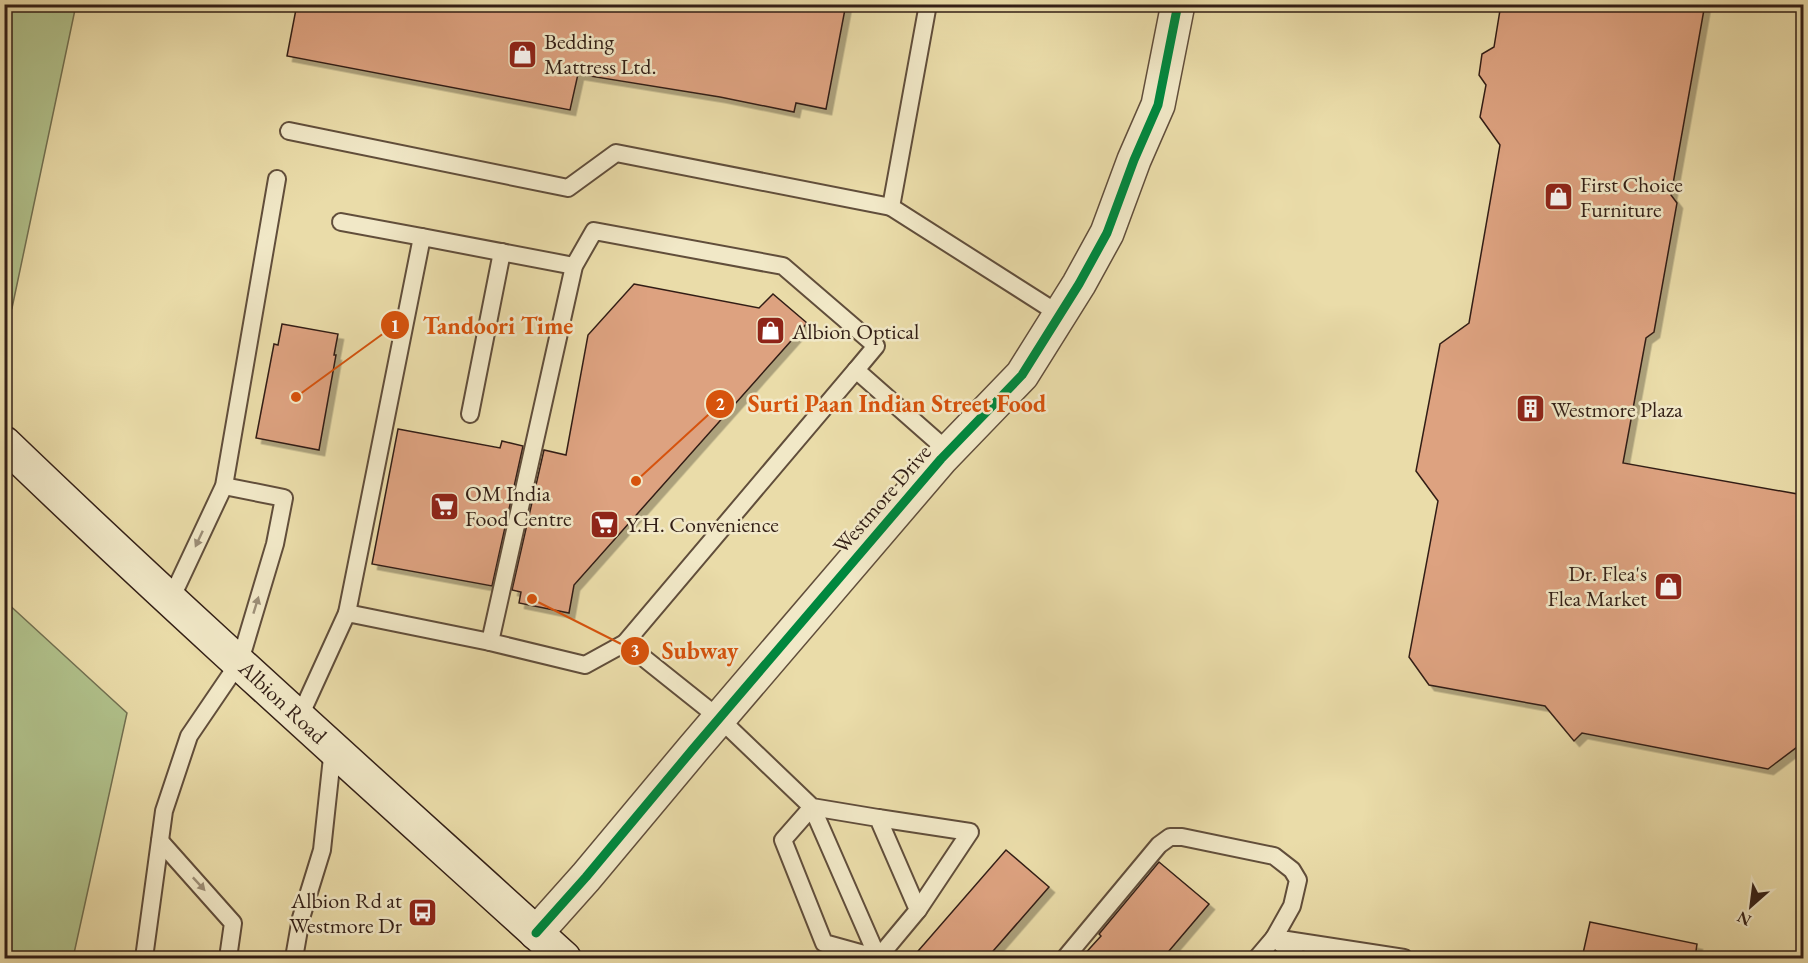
<svg xmlns="http://www.w3.org/2000/svg" width="1808" height="963" viewBox="0 0 1808 963" font-family="'EB Garamond',serif">
  <style>
    .green { fill: #b1c28c; stroke: #727051; stroke-width: 1.5 }
    .building { fill: #dda280; stroke: #331f16; stroke-width: 1.5; filter: url(#shadow) }
    .lines { fill: none; stroke-linecap: round; stroke-linejoin: round }
    .service-casing { stroke: #614e3b; stroke-width: 20 }
    .tertiary-casing { stroke: #614e3b; stroke-width: 36 }
    .secondary-casing { stroke: #331f16; stroke-width: 36 }
    .service { stroke: #f1e8c7; stroke-width: 16 }
    .tertiary { stroke: #f1e8c7; stroke-width: 33 }
    .secondary { stroke: #f1e8c7; stroke-width: 33 }
    .cycleway-casing { stroke: #f1e8c7; stroke-width: 13 }
    .cycleway { stroke: #00873e; stroke-width: 9 }
    .oneway { fill: #9c8e77 }
    .labels { text-anchor: middle; dominant-baseline: central; stroke-width: 5; stroke-linejoin: round; paint-order: stroke }
    .poi-label { font-size: 22px; fill: #331f16; stroke: #f1e8c7; text-anchor: start }
    .street-label { font-size: 22px; fill: #331f16; stroke: #f1e8c7 }
    .leader { fill: none; stroke: #d6530d; stroke-width: 2 }
    .callout-dot { fill: #d6530d; stroke: #f1e8c7; stroke-width: 2 }
    .mark-label { font-size: 18px; text-anchor: middle; font-weight: bold; fill: #fff }
    .callout-label { font-size: 24px; text-anchor: middle; font-weight: bold; fill: #d6530d; stroke: #f1e8c7; stroke-width: 5; stroke-linejoin: round; paint-order: stroke }
  </style>
  <defs>
    <filter id="shadow"><feDropShadow dx="5.5" dy="5.5" stdDeviation="0" flood-color="#0004"/></filter>
  </defs>
  <rect width="100%" height="100%" fill="#eadca9"/>
  <filter id="stains"><feTurbulence type="fractalNoise" baseFrequency=".00333" numOctaves="4"/><feColorMatrix values="0 0 0 0 .2 0 0 0 0 .09 0 0 0 0 .02 0 0 0 .5 -.17"/></filter>
  <radialGradient id="worn" r=".72"><stop offset=".6" stop-color="#630" stop-opacity="0"/><stop offset="1" stop-color="#630" stop-opacity=".3"/></radialGradient>
  <!-- green -->
  <g class="green">
    <path d="M 4,5 L 76,5 L 12,308 L 4,301 Z"/>
    <path d="M 5,601 L 127,713 L 73,958 L 5,958 Z"/>
  </g>
  <!-- building -->
  <g class="building">
    <path d="M 297,4 L 846,4 L 826,109 L 796,103 L 794,112 L 720,97 L 578,74 L 570,110 L 287,56 Z"/>
    <path d="M 1501,4 L 1705,4 L 1671,195 L 1677,203 L 1654,332 L 1646,338 L 1623,463 L 1803,495 L 1803,711 L 1797,747 L 1768,769 L 1582,733 L 1574,741 L 1545,706 L 1429,685 L 1409,657 L 1438,501 L 1416,471 L 1440,344 L 1469,323 L 1500,145 L 1480,117 L 1486,85 L 1479,75 L 1482,54 L 1494,47 Z"/>
    <path d="M 634,284 L 759,308 L 773,294 L 807,323 L 574,585 L 569,613 L 519,603 L 521,592 L 512,590 L 544,450 L 566,455 L 588,335 Z"/>
    <path d="M 282,324 L 338,334 L 334,355 L 336,355 L 319,450 L 256,438 L 274,344 L 278,345 Z"/>
    <path d="M 398,429 L 500,448 L 502,441 L 523,446 L 492,586 L 372,564 Z"/>
    <path d="M 1006,850 L 1049,887 L 987,958 L 912,958 Z"/>
    <path d="M 1159,862 L 1209,904 L 1163,958 L 1081,958 L 1101,936 L 1099,934 Z"/>
    <path d="M 1590,922 L 1697,944 L 1695,958 L 1582,958 Z"/>
  </g>
  <g class="lines">
    <defs>
      <g id="service">
        <path d="M 928,4 L 891,207 L 1059,314"/>
        <path d="M 289,131 L 568,188 L 616,153 L 891,207"/>
        <path d="M 341,222 L 422,237"/>
        <path d="M 470,414 L 502,252"/>
        <path d="M 170,601 L 224,486 L 277,179"/>
        <path d="M 347,613 L 422,237 L 574,266"/>
        <path d="M 625,643 L 585,665 L 490,642 L 574,266 L 594,231 L 783,266 L 876,346 L 856,370"/>
        <path d="M 300,716 L 347,613 L 490,642"/>
        <path d="M 812,807 L 878,958 L 824,943 L 783,840 Z"/>
        <path d="M 878,818 L 970,832 L 918,910"/>
        <path d="M 160,841 L 233,923 L 228,958"/>
        <path d="M 144,958 L 164,811 L 189,736 L 240,661 L 275,544 L 284,498 L 224,486"/>
        <path d="M 294,958 L 301,918 L 322,850 L 333,748"/>
        <path d="M 878,958 L 918,910 L 878,818 L 812,807 L 719,718 L 625,643 L 856,370 L 949,452"/>
        <path d="M 1065,958 L 1159,845 L 1170,837 L 1182,837 L 1274,856 L 1292,870 L 1298,880 L 1292,906 L 1274,938 L 1404,958"/>
        <path d="M 1257,958 L 1274,938 L 1299,958"/>
      </g>
      <path id="tertiary" d="M 536,933 L 586,877 L 693,749 L 941,459 L 1022,375 L 1079,284 L 1107,233 L 1134,160 L 1158,105 L 1178,4"/>
      <path id="secondary" d="M 4,443 C 187,619 377,788 564,958"/>
    </defs>
    <!-- service casing -->
    <use href="#service" class="service-casing"/>
    <!-- tertiary casing -->
    <use href="#tertiary" class="tertiary-casing"/>
    <!-- secondary casing -->
    <use href="#secondary" class="secondary-casing"/>
    <!-- service -->
    <use href="#service" class="service"/>
    <!-- tertiary -->
    <use href="#tertiary" class="tertiary"/>
    <!-- secondary -->
    <use href="#secondary" class="secondary"/>
    <defs>
      <path id="cycleway" d="M 536,933 L 586,877 L 693,749 L 941,459 L 1022,375 L 1079,284 L 1107,233 L 1134,160 L 1158,105 L 1178,4"/>
    </defs>
    <!-- cycleway casing -->
    <use href="#cycleway" class="cycleway-casing"/>
    <!-- cycleway -->
    <use href="#cycleway" class="cycleway"/>
  </g>
  <!-- one-way arrows -->
  <defs><path id="oneway-solid" d="M-6-.8H1V-3.2L6.5 0L1 3.2V.8H-6Z" transform="scale(1.5)"/></defs>
  <g class="oneway">
    <use href="#oneway-solid" transform="translate(199 539) rotate(115)"/>
    <use href="#oneway-solid" transform="translate(256 605) rotate(-73)"/>
    <use href="#oneway-solid" transform="translate(199 884) rotate(47)"/>
  </g>
  <!-- icons -->
  <defs>
    <symbol id="shop-square" viewBox="-11 -11 22 22"><rect x="-9" y="-9" width="18" height="18" rx="4" fill="#8f2418" stroke="#f1e8c7"/><path d="M-5-2.5h2.3a2.7 3.5 0 0 1 5.4 0H5L5.5 6h-11ZM-1.5-2.5h3a1.5 2.3 0 0 0-3 0Z" fill="#fff"/></symbol>
    <symbol id="building-square" viewBox="-11 -11 22 22"><rect x="-9" y="-9" width="18" height="18" rx="4" fill="#8f2418" stroke="#f1e8c7"/><path d="M-4-6H4V6H1V3H-1V6H-4ZM-2.5-4.3h1.7v1.8h-1.7ZM.8-4.3h1.7v1.8H.8ZM-2.5-1h1.7V.8h-1.7ZM.8-1h1.7V.8H.8Z" fill="#fff"/></symbol>
    <symbol id="supermarket-square" viewBox="-11 -11 22 22"><rect x="-9" y="-9" width="18" height="18" rx="4" fill="#8f2418" stroke="#f1e8c7"/><path d="M-6-5.5h2.5l.6 2H6L4.5 2H-2.5L-4.4-4H-6ZM-1.5 3.2a1.3 1.3 0 1 0 .1 0ZM3 3.2a1.3 1.3 0 1 0 .1 0Z" fill="#fff"/></symbol>
    <symbol id="bus-square" viewBox="-11 -11 22 22"><rect x="-9" y="-9" width="18" height="18" rx="4" fill="#8f2418" stroke="#f1e8c7"/><path d="M-5-6H5V4H4V6H2V4H-2V6H-4V4H-5ZM-3.5-4V0h7V-4ZM-3.5 1.2v1.5H-2V1.2ZM2 1.2v1.5H3.5V1.2Z" fill="#fff"/></symbol>
  </defs>
  <g fill-rule="evenodd">
    <use href="#shop-square" x="506" y="38" width="33" height="33"/>
    <use href="#shop-square" x="1542" y="180" width="33" height="33"/>
    <use href="#shop-square" x="754" y="314" width="33" height="33"/>
    <use href="#building-square" x="1514" y="392" width="33" height="33"/>
    <use href="#supermarket-square" x="428" y="490" width="33" height="33"/>
    <use href="#supermarket-square" x="588" y="508" width="33" height="33"/>
    <use href="#shop-square" x="1652" y="570" width="33" height="33"/>
    <use href="#bus-square" x="406" y="896" width="33" height="33"/>
  </g>
  <g class="labels">
    <!-- poi labels -->
    <g class="poi-label">
      <text x="544" y="41">Bedding<tspan x="544" dy="25">Mattress Ltd.</tspan></text>
      <text x="1580" y="184">First Choice<tspan x="1580" dy="25">Furniture</tspan></text>
      <text x="792" y="331">Albion Optical</text>
      <text x="1551" y="409">Westmore Plaza</text>
      <text x="465" y="493">OM India<tspan x="465" dy="25">Food Centre</tspan></text>
      <text x="626" y="524">Y.H. Convenience</text>
      <text x="1647" y="573" text-anchor="end">Dr. Flea's<tspan x="1647" dy="25">Flea Market</tspan></text>
      <text x="402" y="900" text-anchor="end">Albion Rd at<tspan x="402" dy="25">Westmore Dr</tspan></text>
    </g>
    <!-- street labels -->
    <g class="street-label">
      <text transform="translate(882 499) rotate(-49)">Westmore Drive</text>
      <text transform="translate(283 702) rotate(43)">Albion Road</text>
    </g>
  </g>
  <!-- callouts -->
  <path class="leader" d="M296 397L395 325M636 481L720 404M532 599L635 651"/>
  <g class="callout-dot">
    <circle cx="296" cy="397" r="6"/>
    <circle cx="636" cy="481" r="6"/>
    <circle cx="532" cy="599" r="6"/>
    <circle cx="395" cy="325" r="15"/>
    <circle cx="720" cy="404" r="15"/>
    <circle cx="635" cy="651" r="15"/>
  </g>
  <g class="mark-label">
    <text x="395" y="332">1</text>
    <text x="720" y="410">2</text>
    <text x="635" y="657">3</text>
  </g>
  <g class="callout-label">
    <text x="498" y="334">Tandoori Time</text>
    <text x="897" y="412">Surti Paan Indian Street Food</text>
    <text x="700" y="659">Subway</text>
  </g>
  <!-- margin -->
  <rect width="1808" height="963" fill="none" stroke="#eadca9" stroke-width="24"/>
  <rect x="6" y="6" width="1796" height="951" fill="none" stroke="#331f16" stroke-width="3"/>
  <rect x="12" y="12" width="1784" height="939" fill="none" stroke="#331f16" stroke-width="1.5"/>
  <!-- north arrow -->
  <g transform="translate(1751 906) rotate(208)" stroke="#f1e8c7" stroke-width="4.5" paint-order="stroke">
  <path d="M0-4.5L10 22L0 15L-10 22Z" fill="#331f16"/>
  <text y="-9" font-size="16" font-weight="bold" text-anchor="middle" fill="#331f16">N</text>
  </g>
  <rect width="100%" height="100%" filter="url(#stains)"/>
  <rect width="100%" height="100%" fill="url(#worn)"/>
</svg>
